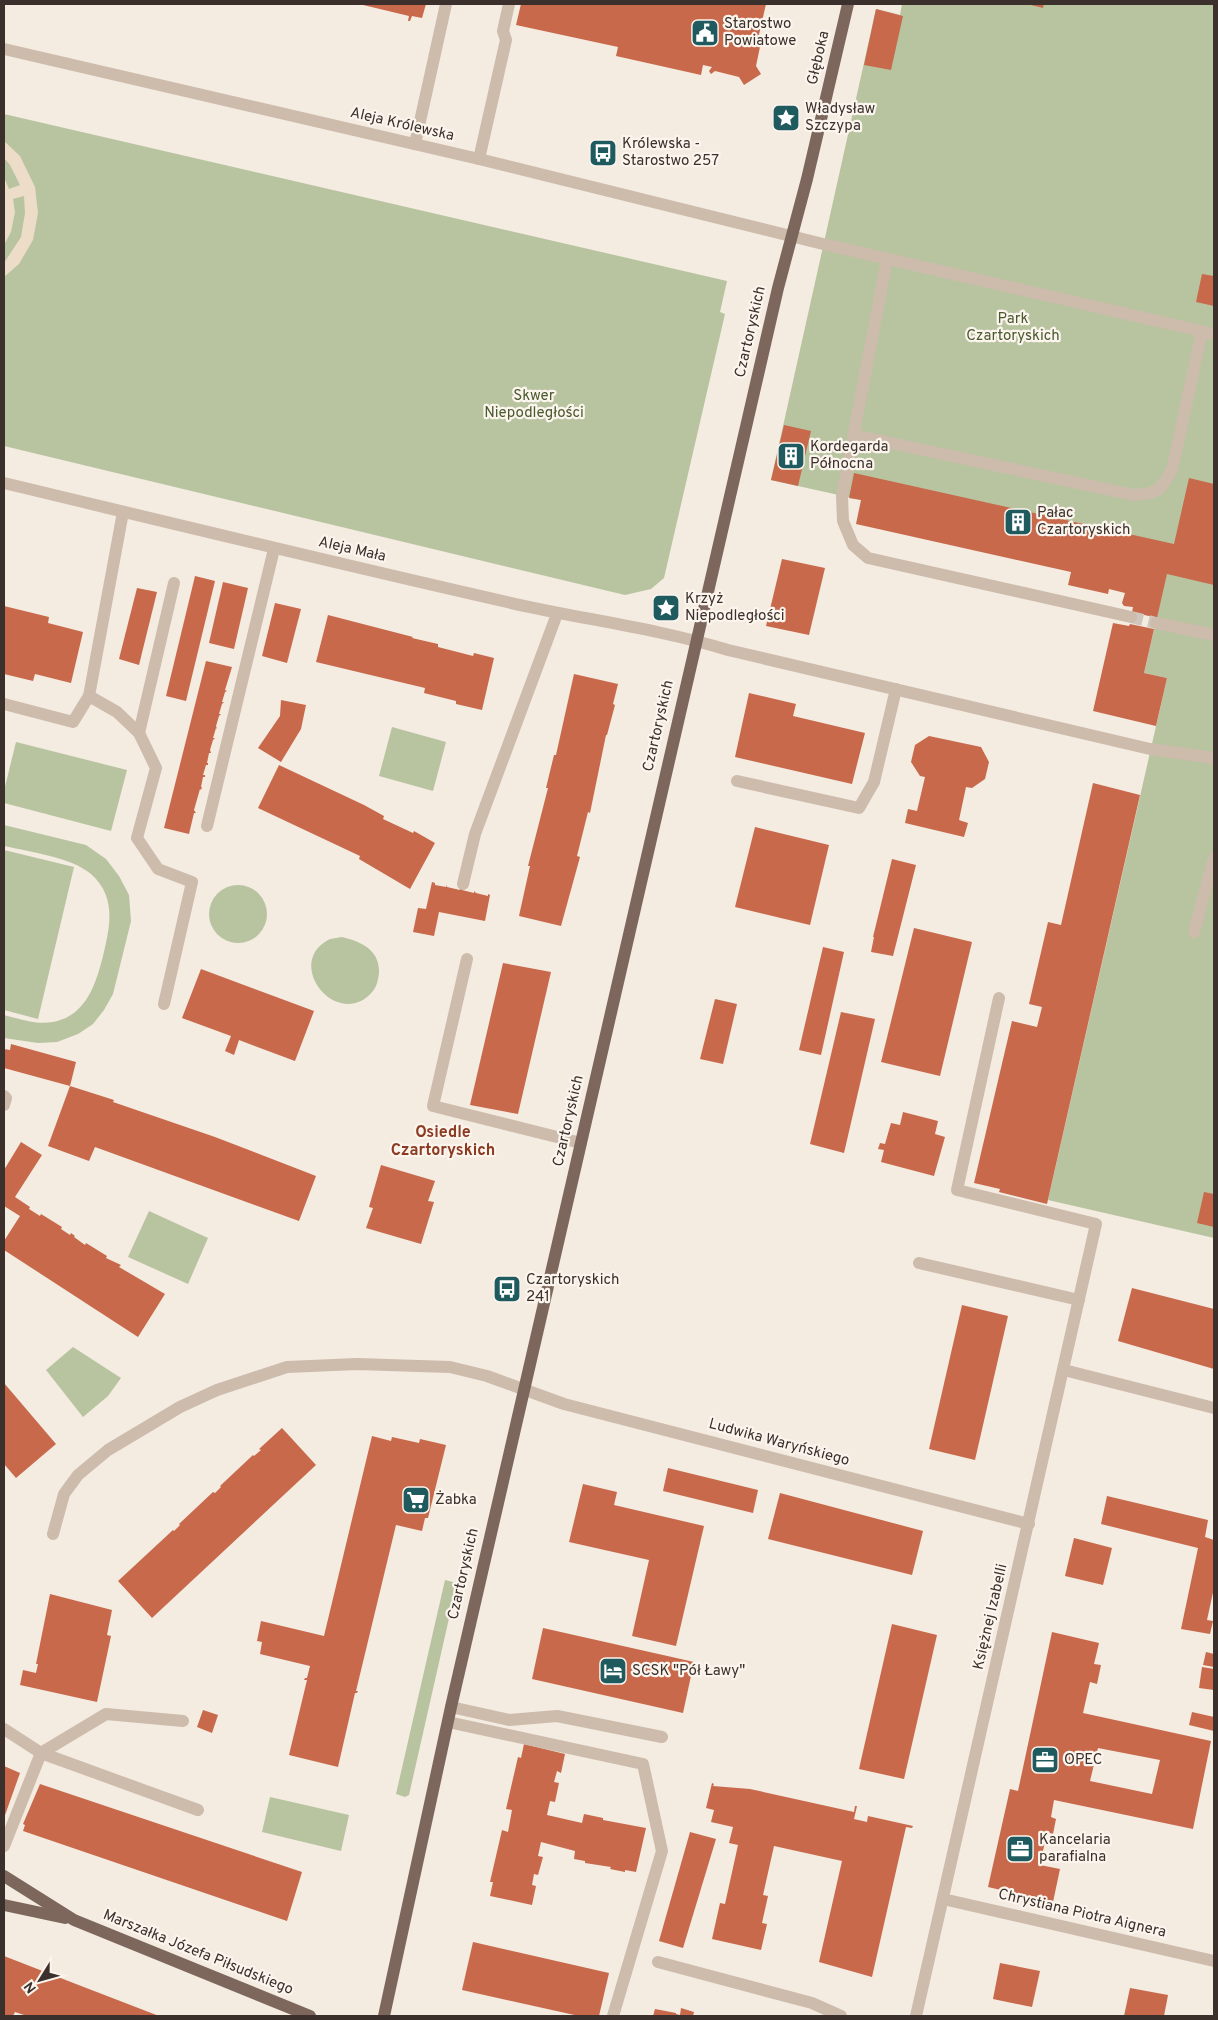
<svg xmlns="http://www.w3.org/2000/svg" width="1218" height="2020" viewBox="0 0 1218 2020" font-family="Overpass,sans-serif">
  <style>
    .green { fill: #b8c4a0 }
    .plaza { fill: #ecdcc8 }
    .building { fill: #c8694b; fill-rule: evenodd }
    .lines { fill: none; stroke-linecap: round; stroke-linejoin: round }
    .minor-tunnel { stroke: #cfc6bd; stroke-width: 12; stroke-dasharray: 12 6; stroke-linecap: butt }
    .minor { stroke: #cdbbac; stroke-width: 12 }
    .major { stroke: #7d675c; stroke-width: 12 }
    .labels { text-anchor: middle; dominant-baseline: central; stroke-width: 4.5; stroke-linejoin: round; paint-order: stroke }
    .poi-label { font-size: 15px; fill: #3b302b; stroke: #fbf5ee; text-anchor: start }
    .street-label { font-size: 15px; fill: #3b302b; stroke: #fbf5ee }
    .park-label { font-size: 15px; fill: #4a5a2e; stroke: #fbf5ee }
    .neighbourhood-label { font-size: 16px; font-weight: bold; fill: #8c3b22; stroke: #fbf5ee }
  </style>
  <rect width="100%" height="100%" fill="#f4ebe1"/>
  <!-- green -->
  <g class="green">
    <path d="M 902,4 L 1214,4 L 1214,1238 L 1048,1200 L 1167,678 L 1144,673 L 1168,568 L 771,480 L 876,9 L 900,15 Z"/>
    <path d="M 4,114 L 727,281 L 720,312 L 725,314 L 664,578 L 651,589 L 625,595 L 4,446 Z"/>
    <path d="M 392,727 L 446,742 L 433,791 L 379,776 Z"/>
    <path d="M 16,742 L 127,770 L 111,831 L 4,803 L 4,791 Z"/>
    <path d="M 4,825 L 86,845 L 106,859 L 119,876 L 129,895 L 131,921 L 113,994 L 104,1010 L 93,1024 L 78,1034 L 57,1042 L 38,1043 L 4,1038 L 4,1015 C 19,1019 37,1025 53,1022 C 86,1016 96,984 103,956 C 110,927 117,897 91,874 C 71,857 30,852 4,846 Z"/>
    <path d="M 4,850 L 74,867 L 38,1019 L 4,1010 Z"/>
    <circle cx="238" cy="914" r="29"/>
    <path d="M 342,937 C 362,942 380,950 379,973 C 378,980 377,986 373,991 C 339,1032 283,965 328,940 C 332,938 338,938 342,937 Z"/>
    <path d="M 149,1211 L 208,1238 L 188,1284 L 128,1257 Z"/>
    <path d="M 73,1347 L 121,1378 L 108,1396 L 83,1417 L 46,1370 Z"/>
    <path d="M 445,1580 L 457,1583 L 409,1795 L 405,1797 L 396,1794 Z"/>
    <path d="M 270,1797 L 349,1815 L 341,1851 L 262,1832 Z"/>
  </g>
  <!-- plaza -->
  <path class="plaza" d="M 4,141 L 20,156 L 35,187 L 38,213 L 33,240 L 19,264 L 4,277 L 4,263 L 21,237 L 25,213 L 24,196 L 13,199 L 15,212 L 11,232 L 4,245 L 4,177 L 9,189 L 20,185 L 10,165 L 4,158 Z"/>
  <!-- building -->
  <g class="building">
    <path d="M 359,4 L 426,4 L 422,18 L 412,16 L 410,21 L 408,21 L 409,16 Z"/>
    <path d="M 521,4 L 766,4 L 758,39 L 763,37 L 765,39 L 761,42 L 756,66 L 761,74 L 744,85 L 739,77 L 715,71 L 711,74 L 709,71 L 712,67 L 703,65 L 701,75 L 616,56 L 618,47 L 516,25 Z"/>
    <path d="M 1027,4 L 1044,4 L 1043,8 Z"/>
    <path d="M 876,9 L 903,16 L 891,70 L 864,65 Z"/>
    <path d="M 1202,274 L 1214,276 L 1214,306 L 1196,302 Z"/>
    <path d="M 784,425 L 811,431 L 798,486 L 771,480 Z"/>
    <path d="M 854,473 L 1174,544 L 1189,478 L 1214,484 L 1214,585 L 1167,574 L 1157,618 L 1132,612 L 1133,607 L 1124,606 L 1122,603 L 1125,593 L 1109,589 L 1108,594 L 1068,585 L 1071,572 L 856,524 L 861,500 L 849,498 Z"/>
    <path d="M 782,559 L 825,568 L 809,635 L 766,626 Z"/>
    <path d="M 195,576 L 215,581 L 186,701 L 166,696 Z"/>
    <path d="M 223,582 L 248,588 L 234,649 L 209,643 Z"/>
    <path d="M 137,588 L 157,592 L 139,665 L 119,659 Z"/>
    <path d="M 275,603 L 301,609 L 287,663 L 262,656 Z"/>
    <path d="M 4,606 L 49,617 L 48,623 L 83,632 L 71,683 L 35,674 L 33,681 L 4,674 Z"/>
    <path d="M 328,615 L 413,637 L 412,638 L 438,644 L 438,647 L 473,656 L 474,653 L 494,658 L 482,710 L 456,704 L 456,701 L 424,693 L 425,688 L 316,662 Z"/>
    <path d="M 1113,623 L 1129,626 L 1130,624 L 1154,629 L 1144,673 L 1167,678 L 1156,726 L 1093,711 Z"/>
    <path d="M 206,661 L 232,667 L 225,690 L 227,691 L 225,692 L 222,702 L 224,702 L 222,704 L 219,714 L 221,714 L 219,716 L 216,726 L 217,729 L 216,728 L 213,738 L 215,738 L 213,740 L 210,750 L 211,753 L 209,753 L 207,763 L 208,763 L 208,765 L 206,765 L 203,775 L 205,775 L 205,777 L 203,777 L 201,787 L 202,787 L 201,790 L 200,789 L 194,810 L 196,813 L 194,813 L 189,834 L 164,828 Z"/>
    <path d="M 574,674 L 618,684 L 613,704 L 615,705 L 607,735 L 606,735 L 590,813 L 588,812 L 577,856 L 580,857 L 561,926 L 519,916 L 530,866 L 528,866 L 548,788 L 546,788 L 554,755 L 556,755 Z"/>
    <path d="M 749,693 L 796,704 L 793,716 L 865,733 L 852,784 L 735,757 Z"/>
    <path d="M 281,700 L 306,705 L 301,729 L 281,762 L 258,748 L 280,716 Z"/>
    <path d="M 929,736 L 981,747 L 989,762 L 985,779 L 972,788 L 966,787 L 959,820 L 968,823 L 964,837 L 905,823 L 908,809 L 917,811 L 925,777 L 920,776 L 911,762 L 915,745 Z"/>
    <path d="M 279,765 L 364,805 L 384,816 L 383,819 L 413,833 L 414,831 L 435,843 L 410,889 L 359,859 L 360,856 L 258,808 Z"/>
    <path d="M 1093,783 L 1140,795 L 1047,1204 L 999,1192 L 1000,1189 L 974,1183 L 1012,1021 L 1037,1027 L 1042,1007 L 1029,1004 L 1048,922 L 1061,925 Z"/>
    <path d="M 755,827 L 829,845 L 810,925 L 735,907 Z"/>
    <path d="M 892,859 L 916,865 L 893,956 L 871,952 L 874,937 L 873,937 Z"/>
    <path d="M 432,882 L 435,883 L 435,885 L 446,887 L 446,885 L 447,887 L 460,890 L 460,888 L 462,890 L 474,893 L 474,891 L 476,893 L 488,896 L 488,894 L 490,895 L 485,921 L 439,912 L 434,936 L 413,932 L 418,908 L 426,909 Z"/>
    <path d="M 914,928 L 972,942 L 940,1076 L 881,1062 Z"/>
    <path d="M 823,947 L 844,952 L 821,1055 L 799,1050 Z"/>
    <path d="M 503,963 L 551,972 L 518,1114 L 470,1105 Z"/>
    <path d="M 201,969 L 314,1011 L 295,1061 L 239,1040 L 234,1055 L 225,1051 L 231,1036 L 182,1018 Z"/>
    <path d="M 715,999 L 737,1004 L 723,1064 L 700,1059 Z"/>
    <path d="M 841,1012 L 875,1019 L 844,1153 L 810,1144 Z"/>
    <path d="M 11,1044 L 76,1062 L 70,1086 L 4,1068 L 4,1049 L 10,1050 Z"/>
    <path d="M 70,1086 L 114,1100 L 113,1102 L 215,1137 L 316,1176 L 299,1221 L 95,1147 L 89,1161 L 48,1146 Z"/>
    <path d="M 903,1112 L 938,1121 L 935,1134 L 945,1137 L 934,1176 L 881,1162 L 884,1150 L 878,1149 L 880,1143 L 885,1144 L 891,1123 L 900,1125 Z"/>
    <path d="M 21,1142 L 42,1155 L 15,1197 L 30,1207 L 29,1209 L 40,1216 L 41,1214 L 62,1227 L 61,1229 L 70,1235 L 71,1233 L 75,1236 L 74,1237 L 85,1245 L 86,1243 L 107,1256 L 106,1258 L 121,1265 L 119,1267 L 165,1294 L 138,1337 L 4,1250 L 4,1241 L 20,1216 L 4,1206 L 4,1170 Z"/>
    <path d="M 381,1165 L 435,1181 L 428,1201 L 434,1202 L 421,1244 L 366,1228 L 373,1208 L 369,1207 Z"/>
    <path d="M 1204,1192 L 1214,1194 L 1214,1227 L 1197,1223 Z"/>
    <path d="M 1132,1288 L 1214,1309 L 1214,1369 L 1118,1341 Z"/>
    <path d="M 962,1305 L 1008,1316 L 975,1460 L 929,1449 Z"/>
    <path d="M 4,1383 L 56,1444 L 16,1478 L 4,1464 Z"/>
    <path d="M 282,1428 L 316,1465 L 152,1618 L 118,1581 L 173,1530 L 174,1531 L 180,1525 L 179,1524 L 213,1492 L 215,1493 L 221,1487 L 220,1486 L 253,1455 L 254,1456 L 261,1450 L 259,1449 Z"/>
    <path d="M 372,1436 L 391,1441 L 392,1437 L 419,1443 L 420,1439 L 446,1445 L 428,1518 L 425,1518 L 422,1531 L 396,1525 L 356,1691 L 358,1691 L 357,1693 L 355,1693 L 338,1767 L 289,1755 L 307,1680 L 304,1680 L 305,1678 L 307,1678 L 310,1666 L 260,1654 L 262,1642 L 257,1641 L 261,1621 L 324,1636 Z"/>
    <path d="M 668,1468 L 758,1490 L 753,1513 L 663,1491 Z"/>
    <path d="M 583,1484 L 617,1492 L 614,1505 L 704,1526 L 676,1646 L 632,1636 L 649,1560 L 569,1542 Z"/>
    <path d="M 780,1493 L 923,1531 L 912,1575 L 768,1539 Z"/>
    <path d="M 1107,1496 L 1208,1520 L 1205,1537 L 1214,1540 L 1214,1588 L 1207,1620 L 1213,1621 L 1210,1634 L 1181,1629 L 1198,1548 L 1101,1524 Z"/>
    <path d="M 1074,1538 L 1112,1548 L 1103,1585 L 1065,1576 Z"/>
    <path d="M 50,1594 L 112,1610 L 107,1635 L 111,1636 L 97,1702 L 20,1685 L 23,1670 L 36,1673 L 38,1664 L 36,1664 Z"/>
    <path d="M 892,1624 L 937,1635 L 904,1779 L 859,1769 Z"/>
    <path d="M 543,1628 L 694,1662 L 683,1713 L 532,1679 Z"/>
    <path d="M 1052,1632 L 1099,1643 L 1094,1664 L 1101,1665 L 1097,1684 L 1090,1682 L 1083,1713 L 1211,1741 L 1193,1829 L 1054,1800 L 1051,1817 L 1056,1819 L 1053,1834 L 1047,1832 L 1040,1865 L 1060,1869 L 1053,1902 L 988,1887 L 1010,1789 L 1018,1791 ZM 1098,1748 L 1160,1760 L 1152,1794 L 1090,1781 Z"/>
    <path d="M 1206,1652 L 1214,1654 L 1214,1667 L 1203,1665 Z"/>
    <path d="M 1202,1667 L 1214,1669 L 1214,1690 L 1199,1688 Z"/>
    <path d="M 203,1710 L 218,1715 L 212,1733 L 197,1727 Z"/>
    <path d="M 1192,1712 L 1214,1717 L 1214,1731 L 1189,1725 Z"/>
    <path d="M 524,1744 L 565,1754 L 561,1773 L 557,1771 L 554,1782 L 559,1783 L 555,1802 L 550,1801 L 547,1815 L 582,1823 L 584,1814 L 603,1818 L 603,1820 L 646,1828 L 636,1872 L 625,1870 L 625,1872 L 610,1869 L 611,1867 L 585,1863 L 585,1861 L 574,1859 L 575,1851 L 541,1842 L 538,1856 L 543,1857 L 538,1875 L 534,1874 L 532,1885 L 536,1886 L 532,1905 L 490,1896 L 493,1882 L 490,1882 L 502,1830 L 508,1832 L 512,1810 L 506,1809 L 518,1757 L 521,1758 Z"/>
    <path d="M 4,1766 L 20,1773 L 4,1818 Z"/>
    <path d="M 712,1783 L 714,1784 L 713,1786 L 750,1789 L 854,1812 L 855,1806 L 857,1806 L 854,1819 L 867,1822 L 868,1816 L 913,1826 L 912,1828 L 906,1827 L 872,1977 L 819,1962 L 842,1861 L 774,1846 L 763,1895 L 768,1896 L 762,1923 L 767,1924 L 761,1950 L 712,1939 L 720,1903 L 725,1904 L 738,1845 L 729,1843 L 733,1827 L 711,1822 L 714,1810 L 706,1808 Z"/>
    <path d="M 40,1784 L 302,1872 L 287,1921 L 23,1831 L 25,1825 L 23,1824 Z"/>
    <path d="M 690,1832 L 716,1839 L 683,1948 L 659,1941 Z"/>
    <path d="M 473,1942 L 609,1973 L 599,2016 L 579,2016 L 462,1990 Z"/>
    <path d="M 4,1956 L 76,1984 L 159,2016 L 27,2016 L 15,2012 L 13,2016 L 4,2016 Z"/>
    <path d="M 1000,1963 L 1040,1971 L 1032,2007 L 993,1999 Z"/>
    <path d="M 1130,1988 L 1168,1995 L 1164,2016 L 1124,2016 Z"/>
    <path d="M 681,2008 L 694,2012 L 693,2016 L 653,2016 L 655,2009 L 676,2013 L 676,2014 L 680,2015 Z"/>
  </g>
  <g class="lines">
    <!-- minor-tunnel -->
    <path class="minor-tunnel" d="M 1131,617 L 1156,623"/>
    <!-- minor -->
    <g class="minor">
      <path d="M 4,49 L 479,159 L 819,243 L 1214,334"/>
      <path d="M 415,144 L 446,4"/>
      <path d="M 479,159 L 506,40 L 503,31 L 509,4"/>
      <path d="M 887,259 L 842,496 L 843,521 L 853,545 L 868,558 L 1131,617"/>
      <path d="M 853,435 L 1134,495 C 1158,494 1160,490 1172,470 L 1202,331"/>
      <path d="M 4,483 C 171,523 339,564 507,602 C 580,619 656,628 728,650 L 1150,749 L 1214,758"/>
      <path d="M 123,512 L 89,696 L 117,712 L 139,733 L 156,768 L 137,838 L 158,869 L 192,882 L 164,1004"/>
      <path d="M 1156,623 L 1214,635"/>
      <path d="M 4,704 L 73,722 L 89,696"/>
      <path d="M 139,733 L 174,583"/>
      <path d="M 737,781 L 859,808 L 874,782 L 896,689"/>
      <path d="M 207,826 L 274,549"/>
      <path d="M 463,884 L 475,834 L 557,614"/>
      <path d="M 1194,932 L 1214,858"/>
      <path d="M 467,959 L 433,1106 L 581,1143"/>
      <path d="M 4,1096 L 6,1098 L 4,1105"/>
      <path d="M 919,1263 L 1079,1300"/>
      <path d="M 1064,1370 L 1214,1408"/>
      <path d="M 53,1534 L 64,1494 L 78,1475 L 108,1450 L 180,1407 L 217,1390 L 287,1367 L 357,1364 L 450,1367 L 487,1376 L 564,1404 L 1029,1524"/>
      <path d="M 451,1707 L 509,1720 L 557,1716 L 662,1737"/>
      <path d="M 448,1722 L 643,1764 L 662,1851 L 613,2016"/>
      <path d="M 4,1729 L 41,1753 L 198,1810"/>
      <path d="M 4,1846 L 41,1753 L 106,1714 L 183,1721"/>
      <path d="M 943,1899 L 1214,1961"/>
      <path d="M 658,1962 L 812,2003 L 841,2016"/>
      <path d="M 916,2016 L 1096,1224 L 957,1190 L 999,998"/>
    </g>
    <!-- major -->
    <g class="major">
      <path d="M 4,1876 L 74,1920 L 310,2016"/>
      <path d="M 4,1905 L 65,1918"/>
      <path d="M 384,2016 L 451,1707 L 778,288 L 807,179 L 848,4"/>
    </g>
  </g>
  <!-- icons -->
  <defs>
    <symbol id="civic-square" viewBox="-11 -11 22 22"><rect x="-9" y="-9" width="18" height="18" rx="4" fill="#1f5a5e" stroke="#fbf5ee"/><path d="M-.6-6.5H3V-4.5H.6V-3L4-1V1h2V6H-6V1h2V-1L-.6-3ZM-1.2 2.5V6h2.4V2.5Z" fill="#fff"/></symbol>
    <symbol id="sight-square" viewBox="-11 -11 22 22"><rect x="-9" y="-9" width="18" height="18" rx="4" fill="#1f5a5e" stroke="#fbf5ee"/><path d="M0-6L1.8-2.2L6-1.7L2.9 1.2L3.7 5.4L0 3.3L-3.7 5.4L-2.9 1.2L-6-1.7L-1.8-2.2Z" fill="#fff"/></symbol>
    <symbol id="bus-square" viewBox="-11 -11 22 22"><rect x="-9" y="-9" width="18" height="18" rx="4" fill="#1f5a5e" stroke="#fbf5ee"/><path d="M-5-6H5V4H4V6H2V4H-2V6H-4V4H-5ZM-3.5-4V0h7V-4ZM-3.5 1.2v1.5H-2V1.2ZM2 1.2v1.5H3.5V1.2Z" fill="#fff"/></symbol>
    <symbol id="building-square" viewBox="-11 -11 22 22"><rect x="-9" y="-9" width="18" height="18" rx="4" fill="#1f5a5e" stroke="#fbf5ee"/><path d="M-4-6H4V6H1V3H-1V6H-4ZM-2.5-4.3h1.7v1.8h-1.7ZM.8-4.3h1.7v1.8H.8ZM-2.5-1h1.7V.8h-1.7ZM.8-1h1.7V.8H.8Z" fill="#fff"/></symbol>
    <symbol id="supermarket-square" viewBox="-11 -11 22 22"><rect x="-9" y="-9" width="18" height="18" rx="4" fill="#1f5a5e" stroke="#fbf5ee"/><path d="M-6-5.5h2.5l.6 2H6L4.5 2H-2.5L-4.4-4H-6ZM-1.5 3.2a1.3 1.3 0 1 0 .1 0ZM3 3.2a1.3 1.3 0 1 0 .1 0Z" fill="#fff"/></symbol>
    <symbol id="hotel-square" viewBox="-11 -11 22 22"><rect x="-9" y="-9" width="18" height="18" rx="4" fill="#1f5a5e" stroke="#fbf5ee"/><path d="M-6-4.5h1.5V1H6V5H4.5V3h-9V5H-6ZM-4 0a1.8 1.8 0 1 1 3.6 0ZM.5 0V-2.5h3Q6-2.5 6 0Z" fill="#fff"/></symbol>
    <symbol id="office-square" viewBox="-11 -11 22 22"><rect x="-9" y="-9" width="18" height="18" rx="4" fill="#1f5a5e" stroke="#fbf5ee"/><path d="M-6-3h4V-5.5h4V-3h4V5H-6ZM-1-4.5V-3h2v-1.5ZM-6 0V1H6V0Z" fill="#fff"/></symbol>
  </defs>
  <g fill-rule="evenodd">
    <use href="#civic-square" x="689" y="17" width="32" height="32"/>
    <use href="#sight-square" x="770" y="102" width="32" height="32"/>
    <use href="#bus-square" x="587" y="137" width="32" height="32"/>
    <use href="#building-square" x="775" y="440" width="32" height="32"/>
    <use href="#building-square" x="1002" y="506" width="32" height="32"/>
    <use href="#sight-square" x="650" y="592" width="32" height="32"/>
    <use href="#bus-square" x="491" y="1273" width="32" height="32"/>
    <use href="#supermarket-square" x="400" y="1484" width="32" height="32"/>
    <use href="#hotel-square" x="597" y="1655" width="32" height="32"/>
    <use href="#office-square" x="1029" y="1744" width="32" height="32"/>
    <use href="#office-square" x="1004" y="1833" width="32" height="32"/>
  </g>
  <g class="labels">
    <!-- poi labels -->
    <g class="poi-label">
      <text x="724" y="24">Starostwo<tspan x="724" dy="17">Powiatowe</tspan></text>
      <text x="805" y="109">Władysław<tspan x="805" dy="17">Szczypa</tspan></text>
      <text x="622" y="144">Królewska -<tspan x="622" dy="17">Starostwo 257</tspan></text>
      <text x="810" y="447">Kordegarda<tspan x="810" dy="17">Północna</tspan></text>
      <text x="1037" y="513">Pałac<tspan x="1037" dy="17">Czartoryskich</tspan></text>
      <text x="685" y="599">Krzyż<tspan x="685" dy="17">Niepodległości</tspan></text>
      <text x="526" y="1280">Czartoryskich<tspan x="526" dy="17">241</tspan></text>
      <text x="435" y="1500">Żabka</text>
      <text x="632" y="1671">SCSK "Pół Ławy"</text>
      <text x="1064" y="1760">OPEC</text>
      <text x="1039" y="1840">Kancelaria<tspan x="1039" dy="17">parafialna</tspan></text>
    </g>
    <!-- street labels -->
    <g class="street-label">
      <text transform="translate(819 58) rotate(-77)">Głęboka</text>
      <text transform="translate(402 125) rotate(13)">Aleja Królewska</text>
      <text transform="translate(751 332) rotate(-77)">Czartoryskich</text>
      <text transform="translate(352 550) rotate(13)">Aleja Mała</text>
      <text transform="translate(659 726) rotate(-77)">Czartoryskich</text>
      <text transform="translate(569 1121) rotate(-77)">Czartoryskich</text>
      <text transform="translate(779 1443) rotate(15)">Ludwika Waryńskiego</text>
      <text transform="translate(464 1574) rotate(-77)">Czartoryskich</text>
      <text transform="translate(991 1617) rotate(-77)">Księżnej Izabelli</text>
      <text transform="translate(1082 1914) rotate(13)">Chrystiana Piotra Aignera</text>
      <text transform="translate(198 1953) rotate(22)">Marszałka Józefa Piłsudskiego</text>
    </g>
    <!-- park labels -->
    <g class="park-label">
      <text x="1013" y="319">Park<tspan x="1013" dy="17">Czartoryskich</tspan></text>
      <text x="534" y="396">Skwer<tspan x="534" dy="17">Niepodległości</tspan></text>
    </g>
    <!-- neighbourhood labels -->
    <g class="neighbourhood-label">
      <text x="443" y="1133">Osiedle<tspan x="443" dy="18">Czartoryskich</tspan></text>
    </g>
  </g>
  <!-- border -->
  <rect width="1218" height="2020" fill="none" stroke="#3b302b" stroke-width="10"/>
  <!-- north arrow -->
  <g transform="translate(40 1980) rotate(233)" stroke="#fbf5ee" stroke-width="4" paint-order="stroke">
  <path d="M0-4L9 19L0 12L-9 19Z" fill="#3b302b"/>
  <text y="-8" font-size="14" font-weight="bold" text-anchor="middle" fill="#3b302b">N</text>
  </g>
</svg>
